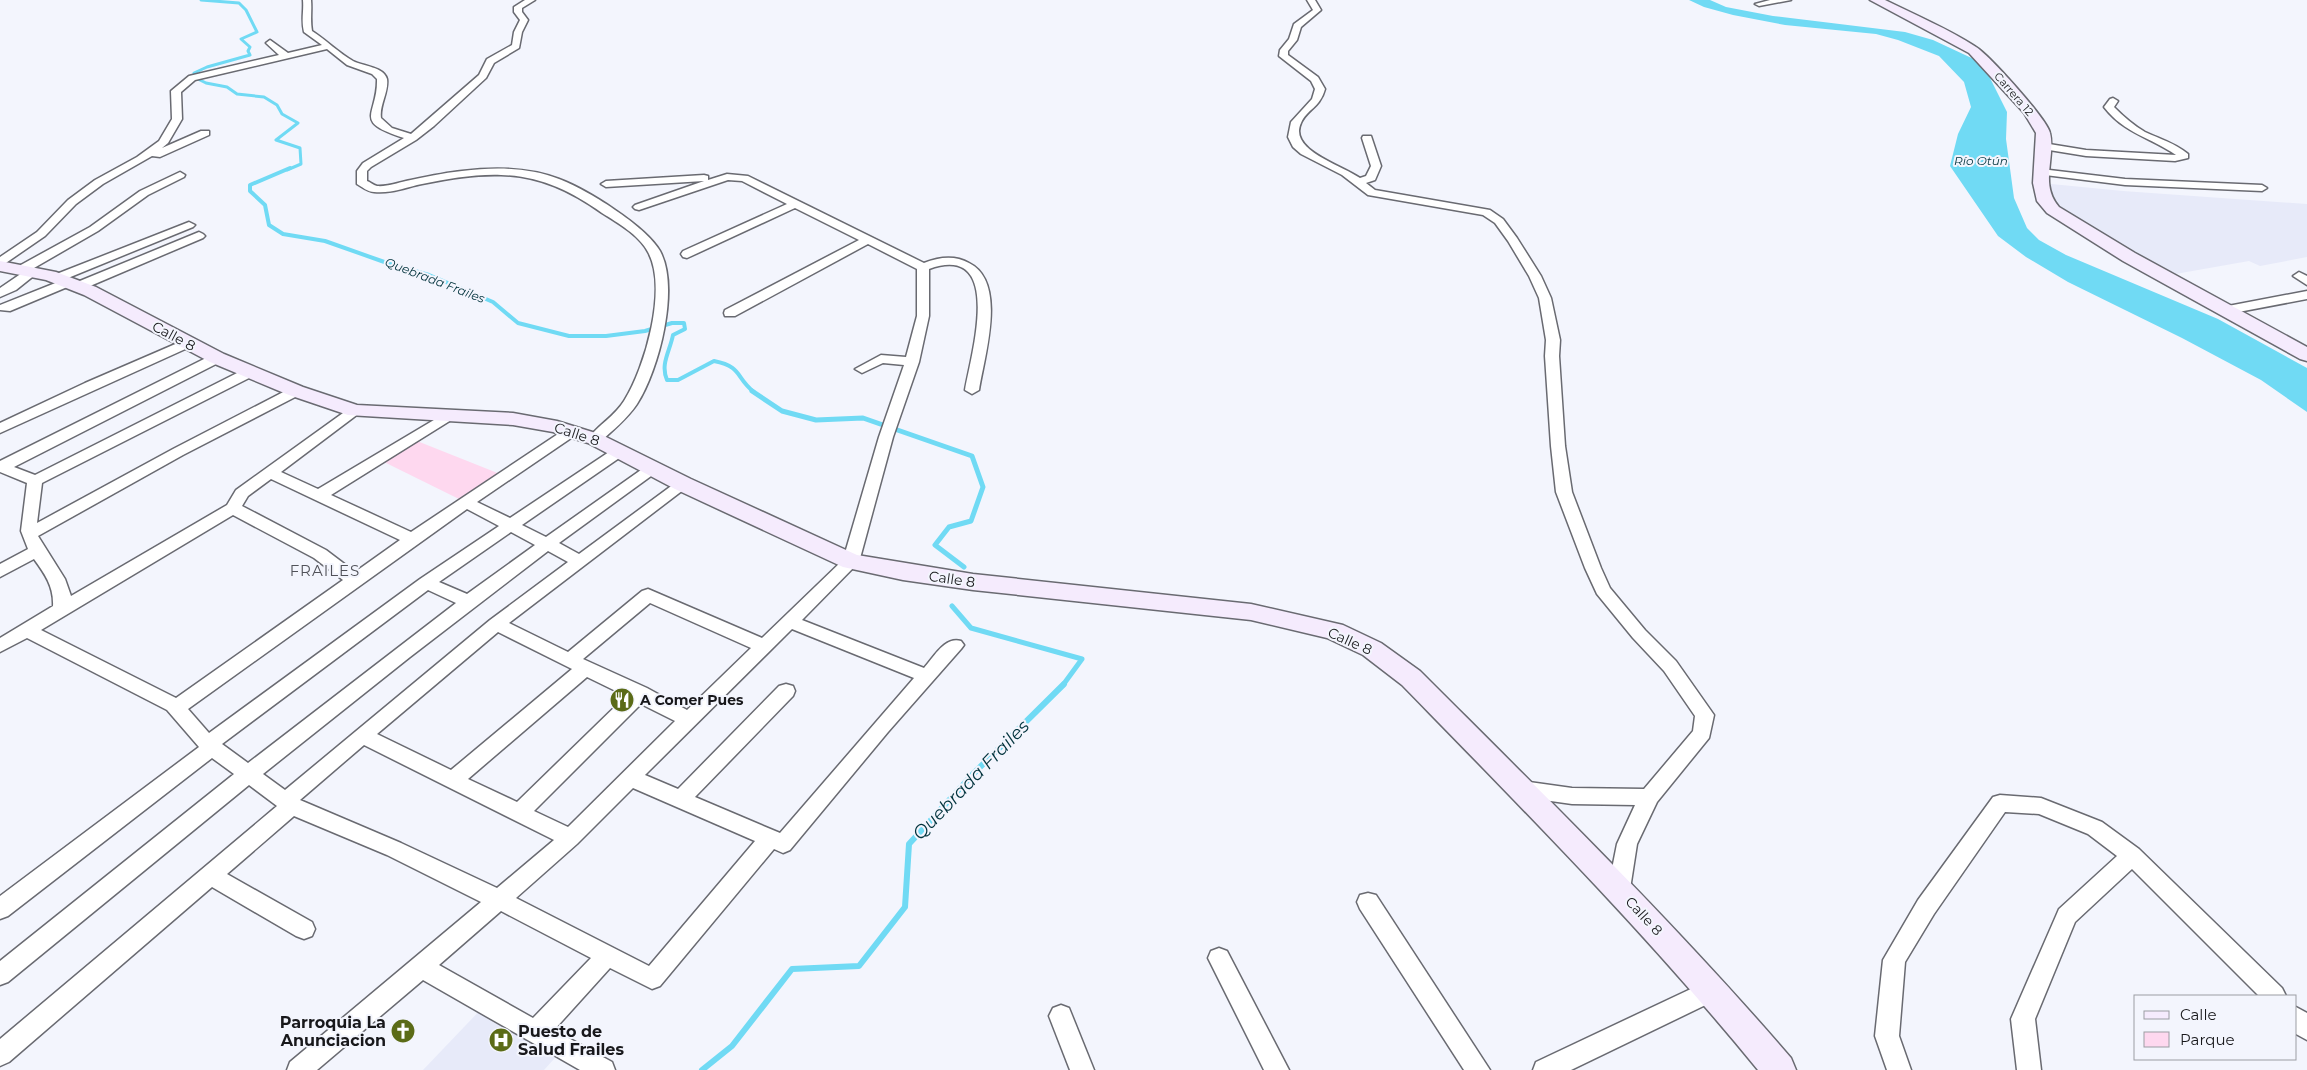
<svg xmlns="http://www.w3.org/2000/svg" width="2307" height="1070" viewBox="0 0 2307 1070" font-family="Montserrat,sans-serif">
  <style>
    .built { fill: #e7eaf9 }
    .green { fill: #fed8ef }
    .water { fill: #70daf4 }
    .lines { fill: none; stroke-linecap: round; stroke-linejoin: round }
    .stream-far3 { stroke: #70daf4; stroke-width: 3 }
    .stream-far2 { stroke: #70daf4; stroke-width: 4 }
    .stream-far1 { stroke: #70daf4; stroke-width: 5 }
    .stream { stroke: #70daf4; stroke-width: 6 }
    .street-casing { stroke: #696a71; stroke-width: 3 }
    .secondary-casing { stroke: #696a71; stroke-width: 3 }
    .street { fill: #fff; fill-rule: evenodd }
    .secondary { fill: #f5ebfd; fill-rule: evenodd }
    .labels { text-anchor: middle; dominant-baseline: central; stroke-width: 4; stroke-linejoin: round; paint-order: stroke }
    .far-street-label { font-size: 11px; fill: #18181b; stroke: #f3f5fd }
    .far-water-label { font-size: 12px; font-style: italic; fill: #00323c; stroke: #f3f5fd }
    .street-label { font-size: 14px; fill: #18181b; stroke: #f3f5fd }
    .poi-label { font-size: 14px; font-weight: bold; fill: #18181b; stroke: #f3f5fd; text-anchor: start }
    .neighbourhood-label { font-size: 15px; letter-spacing: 1px; fill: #515259; stroke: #f3f5fd }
    .near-poi-label { font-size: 16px; font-weight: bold; fill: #18181b; stroke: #f3f5fd; text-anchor: end }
    .near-water-label { font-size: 18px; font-style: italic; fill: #00323c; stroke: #f3f5fd }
  </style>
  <rect width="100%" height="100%" fill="#f3f5fd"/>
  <!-- built -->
  <g class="built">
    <path d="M 2041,183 L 2123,191 L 2307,204 L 2307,257 L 2260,266 L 2249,261 L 2164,276 L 2053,210 Z"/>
    <path d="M 486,1004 L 564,1048 L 544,1070 L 423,1070 Z"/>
  </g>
  <!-- green -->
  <path class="green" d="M 412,439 L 505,476 L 465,502 L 378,459 Z"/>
  <!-- water -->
  <path class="water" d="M 1689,0 L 1710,0 L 1726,7 L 1773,16 L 1905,32 L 1933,40 L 1978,61 L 1989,76 L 2007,112 L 2006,139 L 2014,198 L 2027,228 L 2039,240 L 2066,255 L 2218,319 L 2307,368 L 2307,412 L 2261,380 L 2182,338 L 2068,282 L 2026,257 L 1998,236 L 1950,166 L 1958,134 L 1971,107 L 1964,82 L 1939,56 L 1898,40 L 1876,34 L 1785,25 L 1733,15 L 1704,7 Z"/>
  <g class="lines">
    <!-- stream-far3 -->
    <path class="stream-far3" d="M 201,0 L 239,3 L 246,10 L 257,32 L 241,39 L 250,47 L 248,51 L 250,55 L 207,67 L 194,73 L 194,77 L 206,83 L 227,87 L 237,94 L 264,97 L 277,105 L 282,114 L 298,123 L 276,140 L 300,148 L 301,164 L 287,170"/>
    <!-- stream-far2 -->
    <path class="stream-far2" d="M 290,168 L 250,185 L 250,191 L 265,205 L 269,225 L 283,234 L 325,241 L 390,264 L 429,275 L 493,302 L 518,323 L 569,336 L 606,336 L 645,331 L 672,323 L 684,323 L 685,329 L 673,335 C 670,351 660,364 667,380 L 678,380 L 714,361 C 743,367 735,377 754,392"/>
    <!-- stream-far1 -->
    <g class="stream-far1">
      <path d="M 752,391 L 782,411 L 816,420 L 863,418 L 972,456 L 983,487 L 971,521 L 949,527 L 935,545 L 964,567"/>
      <path d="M 952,606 L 971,628 L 1082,659 L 1063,685"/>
    </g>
    <!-- stream -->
    <path class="stream" d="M 702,1070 L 732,1046 L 792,969 L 859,966 L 905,907 L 909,844 L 973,774 L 1064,684"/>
    <defs>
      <g id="street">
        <path d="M 303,0 L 311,0 C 312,12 310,18 312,31 C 326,40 339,53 353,61 C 363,66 384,67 387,79 C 389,92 379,105 381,118 L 392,128 L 411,134 L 479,75 L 487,59 L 512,45 L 514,32 L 520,20 L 514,12 L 514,7 L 525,0 L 535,0 L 522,8 L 522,12 L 528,20 L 522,32 L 519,48 L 494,63 L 486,78 L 434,126 L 416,140 L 371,167 L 367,171 L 367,181 C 370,182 373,185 377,186 C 386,187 397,183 406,181 C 425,177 443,173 462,171 C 495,167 528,167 559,179 C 586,189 646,226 660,251 C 680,288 659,370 637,404 C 627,419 613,430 600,442 L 595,443 L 588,439 C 598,425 615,416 624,401 C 645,368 668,288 648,252 C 639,235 618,223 602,213 C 571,191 540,176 501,175 C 475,174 448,179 422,184 C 407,187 390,194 374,192 C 368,192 362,187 357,184 L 357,171 L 363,163 L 404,138 C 351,121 378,116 377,79 L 372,74 L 347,65 L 327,49 L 195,80 L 181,92 L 182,119 L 168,143 L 162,148 L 201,131 L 209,131 L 209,135 L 160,157 L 152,156 L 103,184 L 76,204 L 45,236 L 0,267 L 0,257 L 37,232 L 68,200 L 95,180 L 137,157 L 159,141 L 172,119 L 171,91 L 189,76 L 279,55 L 266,43 L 270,40 L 288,53 L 322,45 L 304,32 C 301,19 304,12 303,0 Z"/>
        <path d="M 1307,0 L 1315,0 L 1321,10 L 1301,27 L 1297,40 L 1288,51 L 1288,55 L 1318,77 L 1325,89 C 1320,108 1307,109 1301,123 C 1288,150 1342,165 1360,178 L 1366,176 L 1371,166 L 1362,138 L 1363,136 L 1371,136 L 1381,166 L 1375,180 L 1366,183 L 1375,190 L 1490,210 L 1503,219 L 1517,238 L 1541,276 L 1551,298 L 1560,340 L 1559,356 L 1565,446 L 1572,492 L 1601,568 L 1610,588 L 1645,630 L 1676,661 L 1714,715 L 1709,738 L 1657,802 L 1637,844 L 1630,889 L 1627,896 L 1619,898 L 1611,896 L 1608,889 L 1617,844 L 1635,805 L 1572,804 L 1522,797 L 1515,795 L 1512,789 L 1515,783 L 1522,781 L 1572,788 L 1644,789 L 1693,731 L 1695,716 L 1664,671 L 1633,638 L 1597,594 L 1585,568 L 1556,492 L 1551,446 L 1545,356 L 1546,340 L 1539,298 L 1529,276 L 1508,241 L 1495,223 L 1483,215 L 1368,195 L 1342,175 L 1301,154 L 1293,147 L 1288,137 L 1291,122 L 1312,99 L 1315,89 L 1311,81 L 1279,56 L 1280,50 L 1289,39 L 1294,24 L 1313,10 Z"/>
        <path d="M 1770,0 L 1791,0 L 1759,6 L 1755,4 Z"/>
        <path d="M 2113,98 L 2118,101 L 2114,107 C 2123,116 2133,125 2145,132 C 2160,139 2175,143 2188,154 L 2188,158 L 2175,161 L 2086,156 L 2043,149 L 2038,146 L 2043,143 L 2086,150 L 2176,155 C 2150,137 2125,134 2104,107 L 2110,99 Z"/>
        <path d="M 2041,169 L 2125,179 L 2262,185 L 2267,188 L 2262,191 L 2125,185 L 2037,174 L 2036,172 Z"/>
        <path d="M 180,172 L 185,175 L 184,177 L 148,195 L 98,231 L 34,268 L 38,271 L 36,274 L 16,290 L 0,297 L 0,288 L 22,273 L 17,269 L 19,266 L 90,227 L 140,191 Z"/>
        <path d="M 727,174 L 748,176 L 924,263 C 939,257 955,255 969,263 C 1008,282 984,357 979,390 L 972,394 L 965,390 C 971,355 1005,242 929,269 L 929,316 L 919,362 L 893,437 L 859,562 L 802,620 L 924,668 C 934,657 945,636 961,641 L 964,645 L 961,649 L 888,732 L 790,850 L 783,853 L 774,849 L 660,986 L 652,989 L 610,968 L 554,1030 L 612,1062 L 615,1070 L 580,1070 L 423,980 L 317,1070 L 287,1070 L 290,1062 L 481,902 L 387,855 L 294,816 L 227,874 L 312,922 L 315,929 L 312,936 L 304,939 L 296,936 L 212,887 L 9,1062 L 0,1066 L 0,1039 L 277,806 L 249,785 L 8,982 L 0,985 L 0,961 L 234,774 L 212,758 L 8,916 L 0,919 L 0,896 L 199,747 L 167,710 L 27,638 L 0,652 L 0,638 L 53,606 C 54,587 45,574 34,559 L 0,577 L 0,564 L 28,549 L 21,531 L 27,483 L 0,472 L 0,461 L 212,355 L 222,355 L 224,358 L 222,361 L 14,467 L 35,475 L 245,369 L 250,368 L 257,372 L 255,375 L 42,483 L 37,523 L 173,449 L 291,388 L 301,388 L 303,391 L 301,394 L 183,455 L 38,536 L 65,579 L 71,596 L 227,505 L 236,490 L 350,408 L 360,408 L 362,411 L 281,472 L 318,489 L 444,414 L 449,413 L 456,417 L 331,495 L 411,532 L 567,428 L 577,428 L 579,431 L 577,434 L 477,502 L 510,518 L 615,448 L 625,448 L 627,451 L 625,454 L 522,525 L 546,537 L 648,465 L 658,465 L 661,468 L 658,471 L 559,543 L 579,554 L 678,481 L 688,481 L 691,484 L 509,623 L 568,652 L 642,591 L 648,589 L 762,638 L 843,560 L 879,437 L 904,365 L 883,363 L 862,373 L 855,369 L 881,355 L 906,357 L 917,316 L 917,269 L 868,244 L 735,316 L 725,316 L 724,313 L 725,310 L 859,240 L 795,208 L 687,258 L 683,257 L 681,254 L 683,251 L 787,204 L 742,181 L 728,180 L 639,210 L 635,209 L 633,207 L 635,205 L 704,181 L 606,187 L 601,184 L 606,181 L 704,175 L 708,176 L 708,180 ZM 271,479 L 400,540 L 355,572 L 326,550 L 242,506 L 248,496 ZM 467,509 L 499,526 L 420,579 L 209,733 L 188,709 ZM 233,515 L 314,558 L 343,580 L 176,698 L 41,630 ZM 511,532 L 535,545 L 467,594 L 439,582 ZM 548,551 L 568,562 L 490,620 L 285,790 L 263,774 L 410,657 ZM 428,590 L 456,603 L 248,763 L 222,744 ZM 650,603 L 751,648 L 687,710 L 647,688 L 583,659 ZM 792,629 L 914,678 L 780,833 L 695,797 L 793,696 L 795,691 L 793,686 L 786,684 L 779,686 L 678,789 L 645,775 ZM 498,632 L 572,669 L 451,770 L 377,734 ZM 587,677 L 626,696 L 517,802 L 468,779 ZM 641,704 L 675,721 L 568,827 L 534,811 ZM 364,745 L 554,840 L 497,888 L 401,843 L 300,800 ZM 633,788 L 755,841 L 649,966 L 516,898 L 577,844 ZM 501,911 L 591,958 L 533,1018 L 439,965 Z"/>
        <path d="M 189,222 L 195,225 L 193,227 L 68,278 L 74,282 L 72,285 L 10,311 L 0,310 L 0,305 L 58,282 L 52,278 L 54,275 Z"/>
        <path d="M 199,232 L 203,234 L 205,236 L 203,238 L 83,289 L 75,289 L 73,286 L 75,283 Z"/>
        <path d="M 2299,272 L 2307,276 L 2307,285 L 2293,276 Z"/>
        <path d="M 2307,291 L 2307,299 L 2228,314 L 2222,310 L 2228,306 Z"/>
        <path d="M 187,339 L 194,343 L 192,346 L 0,433 L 0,423 L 85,383 Z"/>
        <path d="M 2000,795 L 2041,798 L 2102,822 L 2139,849 L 2282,988 L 2286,996 L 2259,996 L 2132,869 L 2075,922 L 2035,1019 L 2041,1070 L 2017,1070 L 2011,1019 L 2056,916 L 2059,909 L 2117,856 L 2088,834 L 2039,814 L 2005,812 L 1934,914 L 1905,962 L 1899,1036 L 1911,1070 L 1887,1070 L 1875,1036 L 1883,960 L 1918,900 L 1993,797 Z"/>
        <path d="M 1368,893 L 1376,895 L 1490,1070 L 1464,1070 L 1360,909 L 1357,902 L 1360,895 Z"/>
        <path d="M 1219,948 L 1227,951 L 1289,1070 L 1264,1070 L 1208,958 L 1211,951 Z"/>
        <path d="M 1712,979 L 1720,982 L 1724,990 L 1720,998 L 1571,1070 L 1533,1070 L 1536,1062 Z"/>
        <path d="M 1061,1005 L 1069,1008 L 1094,1070 L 1070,1070 L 1049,1016 L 1053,1008 Z"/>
        <path d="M 2296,1007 L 2307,1013 L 2307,1040 L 2296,1034 Z"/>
      </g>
      <g id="secondary">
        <path d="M 1870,0 L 1885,0 C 1913,14 1951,30 1976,47 C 1989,55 2047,119 2050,133 C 2056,157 2039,184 2059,207 L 2135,253 L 2307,347 L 2307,361 L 2300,359 L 2123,261 L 2047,213 L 2037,201 L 2033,183 L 2036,133 L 2024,113 L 1969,53 Z"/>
        <path d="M 0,261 L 56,272 L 96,287 L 224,354 L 303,387 L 357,405 L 513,413 L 557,421 L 602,435 L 691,479 L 857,555 L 973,574 L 1251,604 L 1343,625 L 1381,643 L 1420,671 C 1547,798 1674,922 1791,1058 L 1796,1070 L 1758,1070 C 1647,934 1524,810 1402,685 L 1363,655 L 1327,638 L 1251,620 L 973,590 L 903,580 L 843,567 L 675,489 L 588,443 L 553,432 L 513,425 L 348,415 L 289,395 L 210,362 L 84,295 L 46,280 L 0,271 Z"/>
      </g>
    </defs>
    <!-- street casing -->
    <use href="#street" class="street-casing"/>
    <!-- secondary casing -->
    <use href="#secondary" class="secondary-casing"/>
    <!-- street -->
    <use href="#street" class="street"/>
    <!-- secondary -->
    <use href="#secondary" class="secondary"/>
  </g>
  <!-- icons -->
  <defs>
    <symbol id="restaurant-disc" viewBox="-11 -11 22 22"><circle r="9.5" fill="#5b6b17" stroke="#f3f5fd"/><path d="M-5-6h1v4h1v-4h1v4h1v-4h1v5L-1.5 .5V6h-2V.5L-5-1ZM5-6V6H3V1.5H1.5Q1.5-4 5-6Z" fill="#fff"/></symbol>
    <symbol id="church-disc" viewBox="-11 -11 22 22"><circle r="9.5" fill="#5b6b17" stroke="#f3f5fd"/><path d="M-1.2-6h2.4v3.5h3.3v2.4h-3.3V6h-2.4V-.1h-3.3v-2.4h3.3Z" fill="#fff"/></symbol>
    <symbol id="hospital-disc" viewBox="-11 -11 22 22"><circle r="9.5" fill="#5b6b17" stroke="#f3f5fd"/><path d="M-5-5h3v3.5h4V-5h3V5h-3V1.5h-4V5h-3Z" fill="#fff"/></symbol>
  </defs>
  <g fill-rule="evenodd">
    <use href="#restaurant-disc" x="608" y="686" width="28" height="28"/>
    <use href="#church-disc" x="389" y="1017" width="28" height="28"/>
    <use href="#hospital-disc" x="487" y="1026" width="28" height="28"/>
  </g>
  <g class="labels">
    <!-- far-street labels -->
    <g class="far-street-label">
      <text transform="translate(2014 94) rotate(49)">Carrera 12</text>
    </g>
    <!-- far-water labels -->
    <g class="far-water-label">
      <text x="1981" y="160">Río Otún</text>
      <text transform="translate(435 280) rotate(21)">Quebrada Frailes</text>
    </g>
    <!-- street labels -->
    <g class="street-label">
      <text transform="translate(174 336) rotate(28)">Calle 8</text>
      <text transform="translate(577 434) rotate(18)">Calle 8</text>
      <text transform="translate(952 579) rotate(8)">Calle 8</text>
      <text transform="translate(1350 641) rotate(24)">Calle 8</text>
      <text transform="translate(1644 916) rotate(47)">Calle 8</text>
    </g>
    <!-- poi labels -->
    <g class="poi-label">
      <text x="640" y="700">A Comer Pues</text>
    </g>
    <!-- neighbourhood labels -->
    <g class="neighbourhood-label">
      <text x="325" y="570">FRAILES</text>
    </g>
    <!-- near-poi labels -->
    <g class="near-poi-label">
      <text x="386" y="1022">Parroquia La<tspan x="386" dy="18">Anunciacion</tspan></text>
      <text x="518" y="1031" text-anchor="start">Puesto de<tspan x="518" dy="18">Salud Frailes</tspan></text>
    </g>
    <!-- near-water labels -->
    <g class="near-water-label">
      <text transform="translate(971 780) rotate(-46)">Quebrada Frailes</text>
    </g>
  </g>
  <!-- legend -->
  <rect x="2134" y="995" width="162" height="65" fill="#f3f5fd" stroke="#9b9da3"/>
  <rect x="2144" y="1011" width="25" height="8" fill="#f5ebfd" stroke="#9b9da3"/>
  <text x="2180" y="1020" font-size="15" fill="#18181b">Calle</text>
  <rect x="2144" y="1032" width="25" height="15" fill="#fed8ef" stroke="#9b9da3"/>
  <text x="2180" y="1045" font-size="15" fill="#18181b">Parque</text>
</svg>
